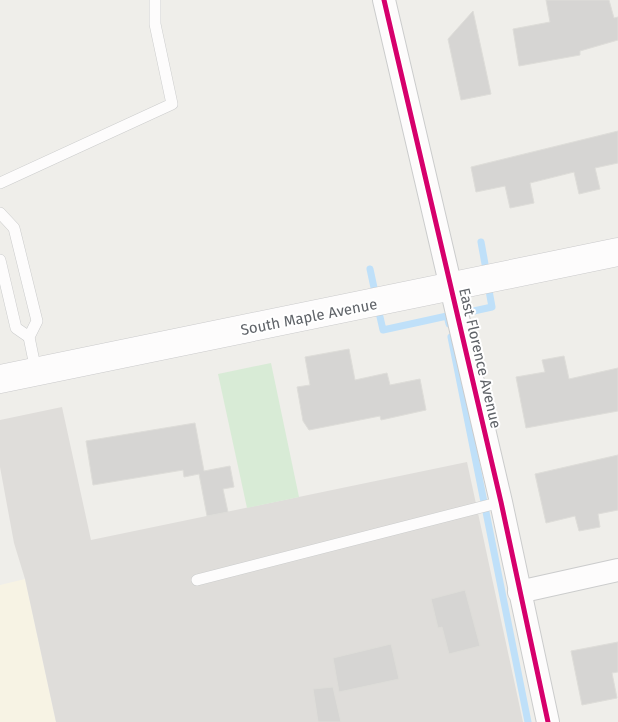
<svg xmlns="http://www.w3.org/2000/svg" width="618" height="722" viewBox="0 0 618 722" font-family="'Fira Sans',sans-serif">
  <style>
    .commercial { fill: #f7f3e4 }
    .industrial { fill: #dfddda }
    .green { fill: #d8ebd6 }
    .lines { fill: none; stroke-linecap: round; stroke-linejoin: round }
    .stream { stroke: #bfe0f9; stroke-width: 7 }
    .building { fill: #d6d5d3; stroke: #deddd9 }
    .service-casing { stroke: #cbcccc; stroke-width: 12 }
    .minor-casing { stroke: #cbcccc; stroke-width: 24 }
    .secondary-casing { stroke: #cacacb; stroke-width: 29 }
    .service { stroke: #fdfcfc; stroke-width: 11 }
    .minor { stroke: #fdfcfc; stroke-width: 22 }
    .secondary { stroke: #fdfcfc; stroke-width: 28 }
    .cycleway-casing { stroke: #fff; stroke-width: 8 }
    .cycleway { stroke: #d6006c; stroke-width: 5 }
    .labels { text-anchor: middle; dominant-baseline: central; stroke-width: 4; stroke-linejoin: round; paint-order: stroke }
    .street-label { font-size: 15px; fill: #5f6368; stroke: #fff }
  </style>
  <rect width="100%" height="100%" fill="#efeeea"/>
  <!-- commercial -->
  <path class="commercial" d="M 25,579 L 56,722 L 0,722 L 0,585 Z"/>
  <!-- industrial -->
  <path class="industrial" d="M 62,407 L 91,540 L 467,462 L 523,722 L 56,722 L 25,579 L 14,543 L 0,467 L 0,420 Z"/>
  <!-- green -->
  <path class="green" d="M 271,363 L 299,497 L 247,508 L 218,374 Z"/>
  <g class="lines">
    <!-- stream -->
    <g class="stream">
      <path d="M 481,242 L 487,275"/>
      <path d="M 370,269 L 376,297"/>
      <path d="M 378,308 L 383,330 L 447,316 L 449,324"/>
      <path d="M 460,314 L 492,307 L 488,285"/>
      <path d="M 451,337 L 528,722"/>
    </g>
  </g>
  <!-- building -->
  <g class="building">
    <path d="M 546,0 L 609,0 L 614,18 L 618,17 L 618,40 L 580,51 L 580,55 L 519,66 L 513,29 L 550,22 Z"/>
    <path d="M 473,11 L 491,94 L 461,100 L 448,39 Z"/>
    <path d="M 618,131 L 618,163 L 595,168 L 600,189 L 579,194 L 574,172 L 530,183 L 534,203 L 510,208 L 505,186 L 476,192 L 471,167 Z"/>
    <path d="M 349,349 L 355,380 L 387,373 L 390,385 L 420,379 L 426,410 L 381,420 L 380,416 L 309,430 L 303,421 L 297,387 L 310,385 L 305,357 Z"/>
    <path d="M 564,356 L 569,379 L 618,368 L 618,411 L 526,428 L 516,377 L 545,372 L 542,360 Z"/>
    <path d="M 195,423 L 204,471 L 230,466 L 234,487 L 223,489 L 228,512 L 207,516 L 199,474 L 184,477 L 183,470 L 93,485 L 86,441 Z"/>
    <path d="M 618,455 L 618,510 L 598,514 L 600,527 L 579,531 L 575,516 L 546,523 L 535,474 Z"/>
    <path d="M 465,590 L 480,646 L 449,654 L 442,627 L 438,628 L 431,599 Z"/>
    <path d="M 618,642 L 618,672 L 612,673 L 617,698 L 582,705 L 571,651 Z"/>
    <path d="M 391,644 L 399,679 L 339,692 L 333,658 Z"/>
    <path d="M 333,687 L 341,722 L 318,722 L 313,689 Z"/>
  </g>
  <g class="lines">
    <defs>
      <g id="service">
        <path d="M 0,183 L 172,104 L 155,24 L 155,0"/>
        <path d="M 0,213 L 14,228 L 37,321 L 29,337 L 36,371"/>
        <path d="M 0,260 L 16,328 L 29,337"/>
        <path d="M 197,580 L 501,502"/>
      </g>
      <g id="minor">
        <path d="M 384,0 L 501,502 L 548,722"/>
        <path d="M 519,592 L 618,570"/>
      </g>
      <path id="secondary" d="M 0,379 L 618,252"/>
    </defs>
    <!-- service casing -->
    <use href="#service" class="service-casing"/>
    <!-- minor casing -->
    <use href="#minor" class="minor-casing"/>
    <!-- secondary casing -->
    <use href="#secondary" class="secondary-casing"/>
    <!-- service -->
    <use href="#service" class="service"/>
    <!-- minor -->
    <use href="#minor" class="minor"/>
    <!-- secondary -->
    <use href="#secondary" class="secondary"/>
    <defs>
      <path id="cycleway" d="M 384,0 L 501,502 L 548,722"/>
    </defs>
    <!-- cycleway casing -->
    <use href="#cycleway" class="cycleway-casing"/>
    <!-- cycleway -->
    <use href="#cycleway" class="cycleway"/>
  </g>
  <g class="labels">
    <!-- street labels -->
    <g class="street-label">
      <text transform="translate(309 317) rotate(-11)">South Maple Avenue</text>
      <text transform="translate(480 358) rotate(77)">East Florence Avenue</text>
    </g>
  </g>
</svg>
